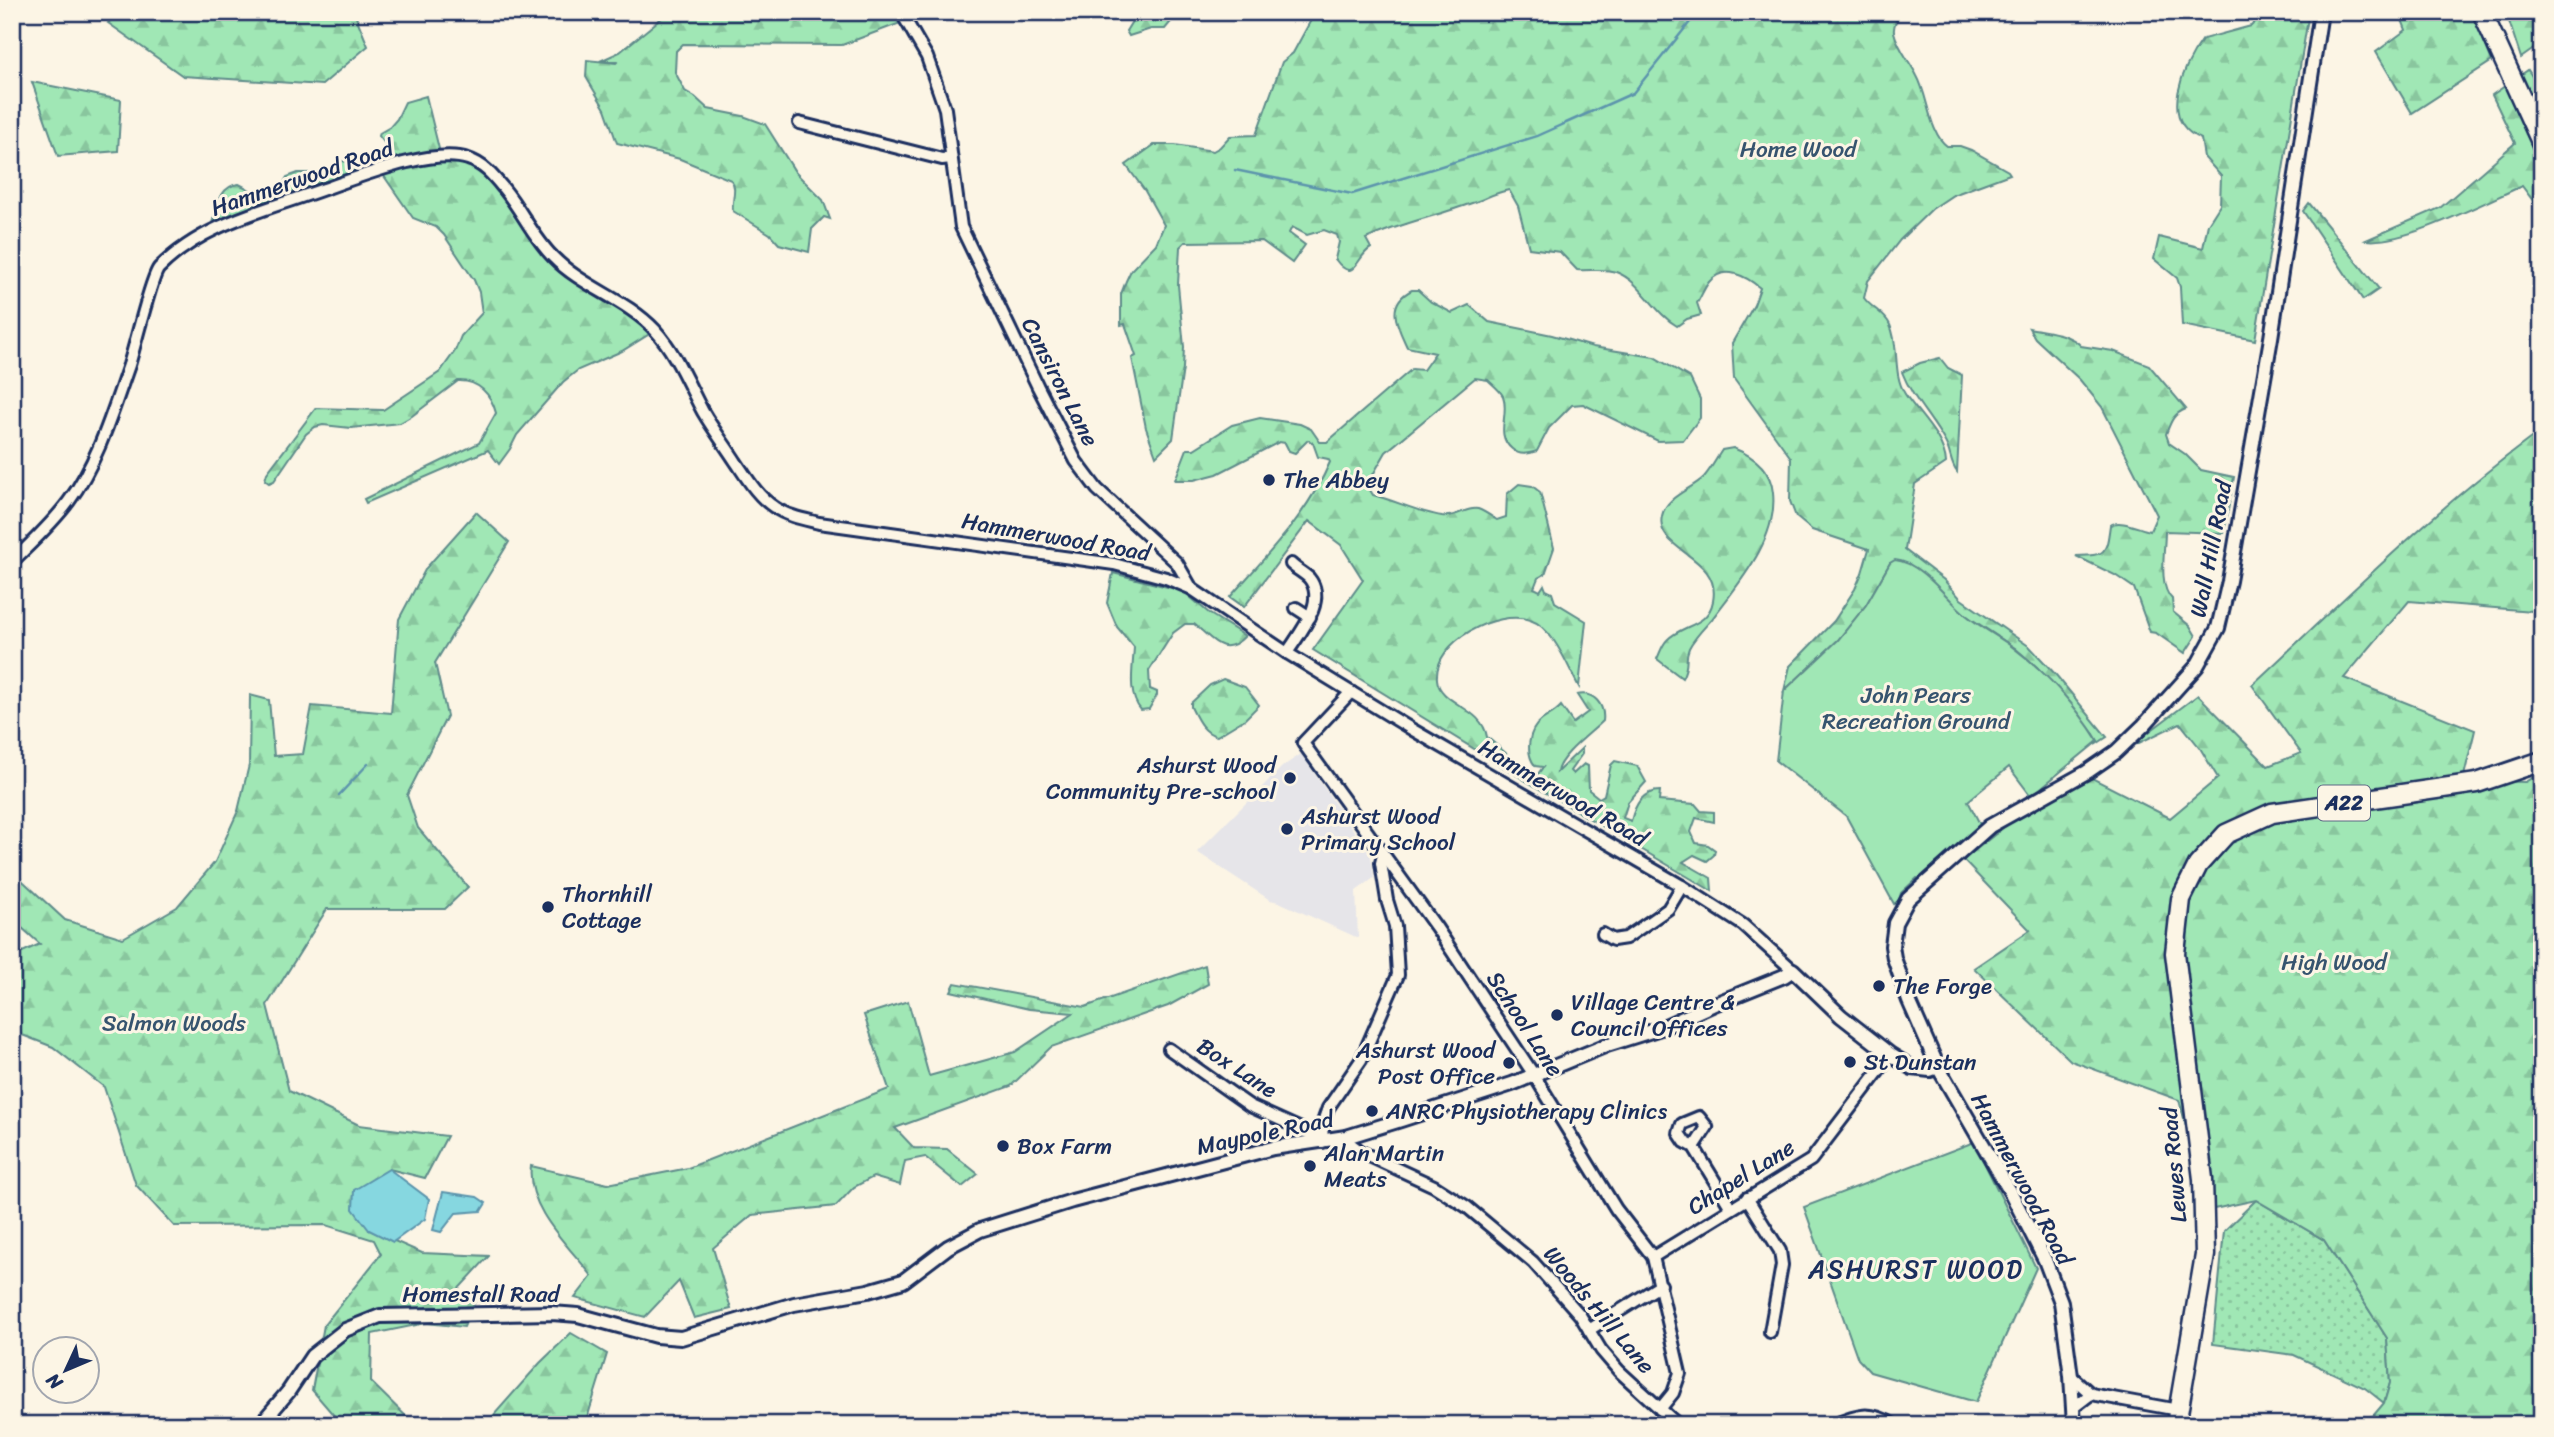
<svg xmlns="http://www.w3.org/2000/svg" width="2554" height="1437" viewBox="0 0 2554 1437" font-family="Sriracha,sans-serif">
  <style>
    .built { fill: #e6e5e9 }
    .grass { fill: url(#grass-dots); stroke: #5e8b8a; stroke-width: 2 }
    .forest { fill: url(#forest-firs); stroke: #5e8b8a; stroke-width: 2 }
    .park { fill: #a0e7b5; stroke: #5e8b8a; stroke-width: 2 }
    .water { fill: #86d7e0; stroke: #5b94ac; stroke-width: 2 }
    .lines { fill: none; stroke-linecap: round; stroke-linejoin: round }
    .stream { stroke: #5b94ac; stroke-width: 2.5 }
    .minor-casing { stroke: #1b2f5e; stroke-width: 16 }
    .tertiary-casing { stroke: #1b2f5e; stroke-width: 18 }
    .trunk-casing { stroke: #1b2f5e; stroke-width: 23 }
    .minor { stroke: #fcf5e5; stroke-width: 10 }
    .tertiary { stroke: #fcf5e5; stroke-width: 12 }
    .trunk { stroke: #fcf5e5; stroke-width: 18 }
    .poi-dot { fill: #1b2f5e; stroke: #fcf5e5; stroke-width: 2.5 }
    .labels { text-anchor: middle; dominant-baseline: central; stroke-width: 6; stroke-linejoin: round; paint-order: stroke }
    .shield { fill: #fcf5e5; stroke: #5e6a86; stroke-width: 2 }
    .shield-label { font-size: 21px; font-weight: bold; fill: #1b2f5e }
    .park-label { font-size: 23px; fill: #36546f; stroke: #fcf5e5 }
    .street-label { font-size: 23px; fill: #1b2f5e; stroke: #fcf5e5 }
    .poi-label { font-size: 23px; fill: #1b2f5e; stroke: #fcf5e5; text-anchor: start }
    .quarter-label { font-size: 26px; letter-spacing: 2px; fill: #1b2f5e; stroke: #fcf5e5 }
  </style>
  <defs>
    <pattern id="grass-dots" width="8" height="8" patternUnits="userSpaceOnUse" patternTransform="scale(1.75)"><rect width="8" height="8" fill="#a0e7b5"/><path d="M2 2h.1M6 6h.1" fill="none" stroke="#89c69e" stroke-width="1.8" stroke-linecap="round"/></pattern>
    <pattern id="forest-firs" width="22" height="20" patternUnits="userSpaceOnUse" patternTransform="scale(1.75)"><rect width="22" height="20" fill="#a0e7b5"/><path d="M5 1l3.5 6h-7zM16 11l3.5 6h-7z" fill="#89c69e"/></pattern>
  </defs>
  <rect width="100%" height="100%" fill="#fcf5e5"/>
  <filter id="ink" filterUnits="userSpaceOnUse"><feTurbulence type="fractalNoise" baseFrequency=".0143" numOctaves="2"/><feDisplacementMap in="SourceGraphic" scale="14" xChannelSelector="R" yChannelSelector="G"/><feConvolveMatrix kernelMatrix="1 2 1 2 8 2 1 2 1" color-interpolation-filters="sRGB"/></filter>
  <g filter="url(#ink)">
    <!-- built -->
    <path class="built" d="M 1301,754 L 1371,856 L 1374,878 L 1356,891 L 1358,938 L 1279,902 L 1270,900 L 1197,852 L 1282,767 Z"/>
    <!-- grass -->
    <path class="grass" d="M 2256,1200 L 2324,1240 L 2387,1338 L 2390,1383 L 2384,1403 L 2365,1388 L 2294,1355 L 2213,1344 L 2224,1231 Z"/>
    <!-- forest -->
    <g class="forest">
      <path d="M 120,12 L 354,12 L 368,46 L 322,85 L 183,76 L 108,23 Z"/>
      <path d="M 669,12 L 895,12 L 903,22 L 842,45 L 683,44 L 676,51 L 675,72 L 685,91 L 695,97 L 708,109 L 743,116 L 765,124 L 796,173 L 823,200 L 830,219 L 824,217 L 812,229 L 809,252 L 779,244 L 770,234 L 733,211 C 731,201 738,188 731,180 L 680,159 L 617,143 L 605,109 L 586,77 L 587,60 L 616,63 L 618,61 L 600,61 L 620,52 Z"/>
      <path d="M 1133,12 L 1179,12 L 1165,29 L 1151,29 L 1129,36 L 1126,31 L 1134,18 Z"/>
      <path d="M 1313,12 L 1902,12 C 1897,18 1893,24 1894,32 C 1898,49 1910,61 1917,76 C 1928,95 1929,133 1947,146 L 1960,146 L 1971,150 L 2008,171 L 2010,174 L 1953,195 L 1932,209 L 1900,240 L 1868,281 L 1864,298 C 1872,309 1885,313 1890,325 C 1900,347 1892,373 1905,394 C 1918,414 1945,438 1946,463 L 1915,484 L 1905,550 L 1944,580 L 1961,599 L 2030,647 L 2056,675 L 2107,737 L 2095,745 L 2098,741 L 2094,734 L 2037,667 L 2015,648 L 1967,616 L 1909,564 L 1890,563 L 1866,605 L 1838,640 L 1784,691 L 1790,666 L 1834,621 L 1855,589 L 1862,573 L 1869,549 L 1812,530 L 1796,517 L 1790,501 L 1791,458 L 1734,379 L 1732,343 L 1754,305 L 1760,288 C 1746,276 1724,264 1709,282 C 1704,288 1701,297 1697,303 L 1701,315 L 1687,319 L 1677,326 C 1654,313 1641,281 1616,272 C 1605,268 1589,271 1577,270 L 1560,252 L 1529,248 L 1518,206 L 1509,190 C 1496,192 1485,199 1472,203 C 1437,216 1400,223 1366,239 L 1371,248 C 1356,256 1355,286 1335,259 L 1339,242 L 1337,235 L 1324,230 L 1307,235 L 1292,227 L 1289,233 L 1305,245 L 1292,263 L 1262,241 L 1185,242 L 1180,247 L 1178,285 L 1184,347 L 1183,368 L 1173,439 L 1156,456 L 1146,428 L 1132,358 L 1136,356 L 1125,324 L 1121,325 L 1121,294 L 1126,281 L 1131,270 L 1156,244 L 1164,225 L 1145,191 L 1126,165 L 1154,145 L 1175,145 L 1213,151 L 1220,147 L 1230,136 L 1256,135 L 1282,62 L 1293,53 L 1311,20 Z"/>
      <path d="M 2265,12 L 2309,12 L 2255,340 L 2182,325 L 2180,287 L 2177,278 L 2154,259 L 2159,237 L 2203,248 L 2208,224 L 2220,205 L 2221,176 L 2204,157 L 2201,139 C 2157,121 2184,65 2203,39 L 2251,26 Z"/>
      <path d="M 2399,12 L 2472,12 L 2492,61 L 2412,113 L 2376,52 L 2406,30 Z"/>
      <path d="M 2506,12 L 2542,12 L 2542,43 L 2521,58 Z"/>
      <path d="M 2528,70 L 2542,92 L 2542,213 L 2522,186 C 2485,202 2404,245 2366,240 L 2440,208 L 2515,143 L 2492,95 Z"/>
      <path d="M 32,82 L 121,100 L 118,151 L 58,156 Z"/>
      <path d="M 426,96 L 440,153 L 211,226 C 217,210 218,186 239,184 C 263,195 252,201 281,188 L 287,177 L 298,173 L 320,173 L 342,161 L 363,164 L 385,153 L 387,146 L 379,136 L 380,133 L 390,127 L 397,119 L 405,102 Z"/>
      <path d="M 456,160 L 477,168 L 486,176 C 511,207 529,242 558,269 C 586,294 624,307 651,333 L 622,351 L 578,370 L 563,382 L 517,435 L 510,449 L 499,464 L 488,450 L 366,503 L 364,499 L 479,443 L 496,413 C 491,394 478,380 458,381 L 412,416 L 400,423 L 351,428 L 323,425 L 315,427 L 306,434 L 274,481 L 269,483 L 265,480 L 267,473 L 316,408 L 383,410 L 440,372 L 455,351 L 461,336 L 482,313 L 479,292 L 474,280 L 444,235 L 436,227 L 413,218 L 384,176 L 387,172 L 422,164 Z"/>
      <path d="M 2309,203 L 2379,289 L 2363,300 L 2303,211 Z"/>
      <path d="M 1412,290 L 1418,290 L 1431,302 L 1452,313 L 1469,305 L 1489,322 L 1552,335 L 1593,347 L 1654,357 L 1690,378 L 1700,399 L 1700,418 L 1683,440 L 1658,441 L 1583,404 L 1572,405 L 1549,428 L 1537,451 C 1527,454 1520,456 1512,449 C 1494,434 1510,414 1503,396 C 1500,390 1493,385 1488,380 L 1475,378 L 1386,452 L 1367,485 L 1373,495 C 1396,501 1418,512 1442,516 C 1457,518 1468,506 1478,509 C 1484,511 1491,516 1497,520 L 1506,517 L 1507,494 L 1519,484 L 1532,486 L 1540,492 L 1554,548 L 1545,574 L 1538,578 L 1534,588 L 1540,591 L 1544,585 L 1546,590 L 1552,593 L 1555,602 L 1586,621 L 1579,687 C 1568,667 1553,627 1530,620 C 1497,609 1434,641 1437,679 C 1439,705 1482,706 1487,737 L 1535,778 L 1543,767 L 1535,766 C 1525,753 1528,730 1542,720 C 1549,715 1556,712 1561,706 L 1573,723 L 1588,712 L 1577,695 C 1594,691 1605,705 1603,721 C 1591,733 1559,756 1557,772 L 1582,748 L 1582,754 L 1570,771 L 1573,774 L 1584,764 L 1588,766 L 1589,790 L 1599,798 L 1604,795 L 1611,765 L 1615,761 L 1637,766 L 1646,782 L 1628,802 L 1623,818 L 1631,821 C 1635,805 1642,791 1660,791 L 1659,801 L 1695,804 L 1701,811 L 1714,812 L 1714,822 L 1696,818 L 1691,832 L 1696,843 L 1708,845 L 1715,850 L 1714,855 L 1707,861 L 1694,855 L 1683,862 L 1711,878 L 1712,891 L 1541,790 L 1313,650 L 1363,580 L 1341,545 L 1309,521 L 1244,607 L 1230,597 C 1267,555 1308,514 1330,462 L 1328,459 L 1318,457 L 1313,443 L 1308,440 L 1295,453 L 1289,451 L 1285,443 L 1279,442 L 1217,474 L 1194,480 L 1175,480 L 1187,449 L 1194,449 L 1232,425 L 1260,418 L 1300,424 L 1311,429 L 1320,442 L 1327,442 L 1412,369 L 1423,370 L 1435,353 L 1407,347 C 1398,327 1384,304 1412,290 Z"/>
      <path d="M 2029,328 C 2047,332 2069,333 2081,346 L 2113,351 L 2149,365 L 2186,409 C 2173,414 2171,421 2166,434 L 2169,443 L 2185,454 L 2201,470 L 2234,477 L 2224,533 L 2165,531 C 2165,551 2158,586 2172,599 L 2173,612 L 2190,626 L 2196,636 L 2185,653 L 2156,633 L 2150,632 L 2134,588 L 2115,575 L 2076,556 C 2106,555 2106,555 2110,525 C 2121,519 2137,528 2150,531 L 2157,515 L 2102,407 L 2080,380 L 2035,338 Z"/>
      <path d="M 1940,358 L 1948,368 L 1962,375 L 1957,472 C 1950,463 1951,452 1945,442 C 1931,417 1912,398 1902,372 L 1920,363 Z"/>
      <path d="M 2542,430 L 2542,600 L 2532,611 L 2409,601 L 2344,678 L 2475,730 L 2463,780 L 2525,782 L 2542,772 L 2542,1425 L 2339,1425 L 2373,1416 L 2384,1403 L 2390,1383 L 2387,1338 L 2324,1240 L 2256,1200 L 2209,1210 L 2179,1100 L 2071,1061 L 1974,968 L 2030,930 L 1963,860 L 2018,816 L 2092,778 L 2170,818 L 2218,778 L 2200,748 L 2180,723 L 2137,744 L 2137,741 L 2198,695 L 2268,766 L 2301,753 L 2252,685 C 2346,598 2438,505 2542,430 Z"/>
      <path d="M 1733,448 C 1754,456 1771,469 1773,493 C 1778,539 1739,583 1712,619 C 1704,628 1694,638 1689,648 C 1684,659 1690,664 1682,678 L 1657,659 C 1660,653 1662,645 1667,640 C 1682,624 1708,627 1713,601 C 1722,555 1654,552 1662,516 C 1666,496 1691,490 1704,477 C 1711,469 1716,459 1722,450 Z"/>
      <path d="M 476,512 L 509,542 L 435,663 L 447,716 L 407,795 L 418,828 L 468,887 L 445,909 L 327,909 L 267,1005 L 289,1091 L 359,1125 L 447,1136 L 425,1178 L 389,1169 L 369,1230 L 422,1253 L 489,1256 L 451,1297 L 475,1301 L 464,1327 L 426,1323 L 372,1334 L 371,1382 L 415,1425 L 342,1425 L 312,1390 L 324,1325 L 381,1254 L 374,1240 L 326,1225 L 174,1226 L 136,1185 L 104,1087 L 53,1047 L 12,1031 L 12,954 L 16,955 L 40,944 L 12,919 L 12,871 L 65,920 L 123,938 L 177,907 L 215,862 L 238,811 L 249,765 L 250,695 L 269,700 L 274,756 L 303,754 L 312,706 L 391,713 L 399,619 L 426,568 Z"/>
      <path d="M 1113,573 L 1183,591 L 1210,614 L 1245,636 C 1223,659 1212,638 1194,624 L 1185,624 L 1173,633 L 1149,671 L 1150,689 L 1157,692 L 1157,695 L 1149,709 L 1141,710 C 1127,694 1133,668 1134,647 L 1117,627 L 1107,603 Z"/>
      <path d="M 1223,679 L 1245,687 L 1259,705 L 1245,719 L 1217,736 C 1203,733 1197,719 1191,707 L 1191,703 L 1210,685 Z"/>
      <path d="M 1205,965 L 1208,984 L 1168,1006 L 1051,1047 L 1011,1086 L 895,1128 L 914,1148 L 947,1149 L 978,1174 L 962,1187 L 925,1157 L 905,1161 L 900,1185 L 873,1177 L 854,1187 L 836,1206 L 752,1215 L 713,1248 L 731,1309 L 694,1318 L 679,1281 L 645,1317 L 575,1298 L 592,1276 C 568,1245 526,1208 531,1166 L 608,1184 L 688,1168 L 889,1089 L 864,1015 L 908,1001 L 929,1076 L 1015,1052 L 1073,1013 L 1029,1009 L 951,991 L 955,983 L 1085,1007 Z"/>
      <path d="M 571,1333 L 607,1354 L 585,1425 L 485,1425 L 540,1363 Z"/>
    </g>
    <!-- park -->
    <g class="park">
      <path d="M 1895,560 C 1921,562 1947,599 1966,615 C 1981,628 2000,637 2015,649 C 2047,673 2077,707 2098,741 L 2031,796 L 2009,767 L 1968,801 L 1982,828 L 1926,879 L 1917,878 L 1901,893 L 1899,900 L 1894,904 L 1846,816 L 1776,761 L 1784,691 L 1838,640 L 1866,605 L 1890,563 Z"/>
      <path d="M 1974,1142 L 2036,1268 L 1976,1402 L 1870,1372 L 1858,1359 L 1804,1207 Z"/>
    </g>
    <!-- water -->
    <g class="water">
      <path d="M 389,1169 L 429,1199 L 425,1219 L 393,1242 L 369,1230 L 353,1209 L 354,1190 Z"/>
      <path d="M 443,1192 L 477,1197 L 486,1203 L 481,1211 L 456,1213 L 441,1232 L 433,1230 Z"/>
    </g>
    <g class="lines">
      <!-- stream -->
      <g class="stream">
        <path d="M 1235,170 L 1352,194 L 1537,136 L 1633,93 L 1698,12"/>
        <path d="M 339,795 L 368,764"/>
      </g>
      <defs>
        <g id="minor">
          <path d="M 901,12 L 927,57 L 945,109 L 961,227 L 1038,387 L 1076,461 L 1097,489 L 1177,563 L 1192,589"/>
          <path d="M 799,123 L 942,159 L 951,158"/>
          <path d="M 12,562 C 31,543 53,523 69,501 C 98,462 113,410 129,365 C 134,349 152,275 159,268 C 204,223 266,210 324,189 C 359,177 433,147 468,159 C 484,164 494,177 504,189 C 522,211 533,237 553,257 C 582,287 626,299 655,330 C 676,353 688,384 703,412 C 713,429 725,445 736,462 C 747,478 757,496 774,507 C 787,516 803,519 819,523 L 1114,564 L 1166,578 L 1192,589 L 1287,653 L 1413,730 L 1682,886 L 1743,925 L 1793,970"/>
          <path d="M 1296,608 L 1310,617"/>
          <path d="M 1287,653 C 1299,634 1328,601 1309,578 C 1304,573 1296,569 1291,564"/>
          <path d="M 1351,692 L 1303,743 L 1436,927 L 1534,1075 L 1616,1209 L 1653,1257 L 1680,1373 L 1673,1393 L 1660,1409"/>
          <path d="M 1603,934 L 1613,940 L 1626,938 L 1668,909 L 1682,886"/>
          <path d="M 1169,1049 L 1250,1106 L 1321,1138"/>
          <path d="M 1346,1137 L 1348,1142 L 1363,1153 L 1434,1186 L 1467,1207 L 1533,1262 L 1580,1315 L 1601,1350 L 1619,1371 L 1678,1425"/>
          <path d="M 1322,1142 L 1323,1122 L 1328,1108 L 1361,1060 L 1398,975 L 1395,926 L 1387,900 L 1381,863 L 1383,855"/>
          <path d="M 1694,1147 L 1707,1127 L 1699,1117 L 1682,1124 L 1679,1133 L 1685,1142 L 1694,1147 L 1731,1208"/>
          <path d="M 1747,1198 L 1780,1251 L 1782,1265 L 1770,1332"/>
          <path d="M 1653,1257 L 1811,1160 L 1891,1055"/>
          <path d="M 1589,1330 L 1661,1285"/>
          <path d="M 2071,1376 L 2091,1394 L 2074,1407"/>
          <path d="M 2091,1394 L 2178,1410"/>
          <path d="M 1833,1425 C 1857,1415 1870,1410 1894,1425"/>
        </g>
        <g id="tertiary">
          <path d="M 260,1425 L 288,1392 L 312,1356 L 345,1330 L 380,1316 L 552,1313 L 578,1315 L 656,1336 L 681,1338 L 794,1304 L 868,1291 L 903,1281 L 948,1247 L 980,1230 L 1072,1201 L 1273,1148 L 1346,1137 L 1401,1120 L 1512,1084 L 1607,1045 L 1661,1028 L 1712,1005 L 1784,976 L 1793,970 L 1841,1016 L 1891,1055 L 1912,1068 L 1930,1070 L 1938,1067"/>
          <path d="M 2074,1425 L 2071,1376 L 2061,1302 L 2045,1260 L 2011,1193 L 1938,1067 L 1909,1001 L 1894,958 L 1892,946 L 1895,923 L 1908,899 L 1990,826 L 2087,772 L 2116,752 L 2144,725 L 2197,666 L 2218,628 L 2229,581 L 2271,338 L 2321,12"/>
        </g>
        <g id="trunk">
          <path d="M 2482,12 L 2542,144"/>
          <path d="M 2176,1425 L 2205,1255 L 2203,1179 L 2175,953 L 2181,899 L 2198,865 L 2226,834 L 2272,813 L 2477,783 L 2542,761"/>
        </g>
      </defs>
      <!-- minor casing -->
      <use href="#minor" class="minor-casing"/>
      <!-- tertiary casing -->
      <use href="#tertiary" class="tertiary-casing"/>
      <!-- trunk casing -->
      <use href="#trunk" class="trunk-casing"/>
      <!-- minor -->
      <use href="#minor" class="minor"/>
      <!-- tertiary -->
      <use href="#tertiary" class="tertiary"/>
      <!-- trunk -->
      <use href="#trunk" class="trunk"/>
    </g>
  </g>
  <!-- markers -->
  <g class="poi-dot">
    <circle cx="1269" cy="480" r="7"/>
    <circle cx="1290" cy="778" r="7"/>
    <circle cx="1287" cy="829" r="7"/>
    <circle cx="548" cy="907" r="7"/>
    <circle cx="1879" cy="986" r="7"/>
    <circle cx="1557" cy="1015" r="7"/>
    <circle cx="1850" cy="1062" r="7"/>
    <circle cx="1509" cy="1063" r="7"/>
    <circle cx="1372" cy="1111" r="7"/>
    <circle cx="1003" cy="1146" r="7"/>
    <circle cx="1310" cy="1166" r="7"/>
  </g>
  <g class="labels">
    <!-- shield labels -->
    <rect class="shield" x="2318" y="785.5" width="52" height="35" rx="5"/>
    <g class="shield-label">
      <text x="2344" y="803">A22</text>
    </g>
    <!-- park labels -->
    <g class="park-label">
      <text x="1798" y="149">Home Wood</text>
      <text x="1916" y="695">John Pears<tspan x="1916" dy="26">Recreation Ground</tspan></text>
      <text x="2334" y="962">High Wood</text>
      <text x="174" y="1023">Salmon Woods</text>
    </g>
    <!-- street labels -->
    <g class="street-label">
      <text transform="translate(302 178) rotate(-19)">Hammerwood Road</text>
      <text transform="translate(1060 382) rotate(63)">Cansiron Lane</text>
      <text transform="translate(1056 537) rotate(10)">Hammerwood Road</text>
      <text transform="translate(2211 549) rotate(-79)">Wall Hill Road</text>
      <text transform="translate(1563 793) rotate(30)">Hammerwood Road</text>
      <text transform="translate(1525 1024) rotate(57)">School Lane</text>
      <text transform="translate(1237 1068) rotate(33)">Box Lane</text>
      <text transform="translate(1265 1133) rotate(-12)">Maypole Road</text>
      <text transform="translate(2174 1165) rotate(-95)">Lewes Road</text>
      <text transform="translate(1741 1177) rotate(-32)">Chapel Lane</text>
      <text transform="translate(2022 1179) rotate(62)">Hammerwood Road</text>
      <text x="481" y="1294">Homestall Road</text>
      <text transform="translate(1599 1310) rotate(50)">Woods Hill Lane</text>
    </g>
    <!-- poi labels -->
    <g class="poi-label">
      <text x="1283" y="480">The Abbey</text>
      <text x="1276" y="765" text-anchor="end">Ashurst Wood<tspan x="1276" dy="26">Community Pre-school</tspan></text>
      <text x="1301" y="816">Ashurst Wood<tspan x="1301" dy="26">Primary School</tspan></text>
      <text x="562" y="894">Thornhill<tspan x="562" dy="26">Cottage</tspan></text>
      <text x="1893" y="986">The Forge</text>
      <text x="1571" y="1002">Village Centre &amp;<tspan x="1571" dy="26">Council Offices</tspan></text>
      <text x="1495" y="1050" text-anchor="end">Ashurst Wood<tspan x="1495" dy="26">Post Office</tspan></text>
      <text x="1864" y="1062">St Dunstan</text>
      <text x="1386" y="1111">ANRC Physiotherapy Clinics</text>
      <text x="1017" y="1146">Box Farm</text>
      <text x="1324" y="1153">Alan Martin<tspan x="1324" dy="26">Meats</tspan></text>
    </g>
    <!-- quarter labels -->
    <g class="quarter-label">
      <text x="1916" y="1269">ASHURST WOOD</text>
    </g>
  </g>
  <!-- margin -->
  <rect width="2554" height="1437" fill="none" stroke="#fcf5e5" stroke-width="42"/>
  <rect x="21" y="21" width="2512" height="1395" fill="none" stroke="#1b2f5e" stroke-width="2.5" filter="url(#ink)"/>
  <!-- north arrow -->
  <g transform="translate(66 1370) rotate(226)"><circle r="33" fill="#fcf5e5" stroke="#a2a6af" stroke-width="2"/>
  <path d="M0-5L12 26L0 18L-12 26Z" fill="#1b2f5e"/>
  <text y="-10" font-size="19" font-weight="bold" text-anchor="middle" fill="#1b2f5e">N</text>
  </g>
</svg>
